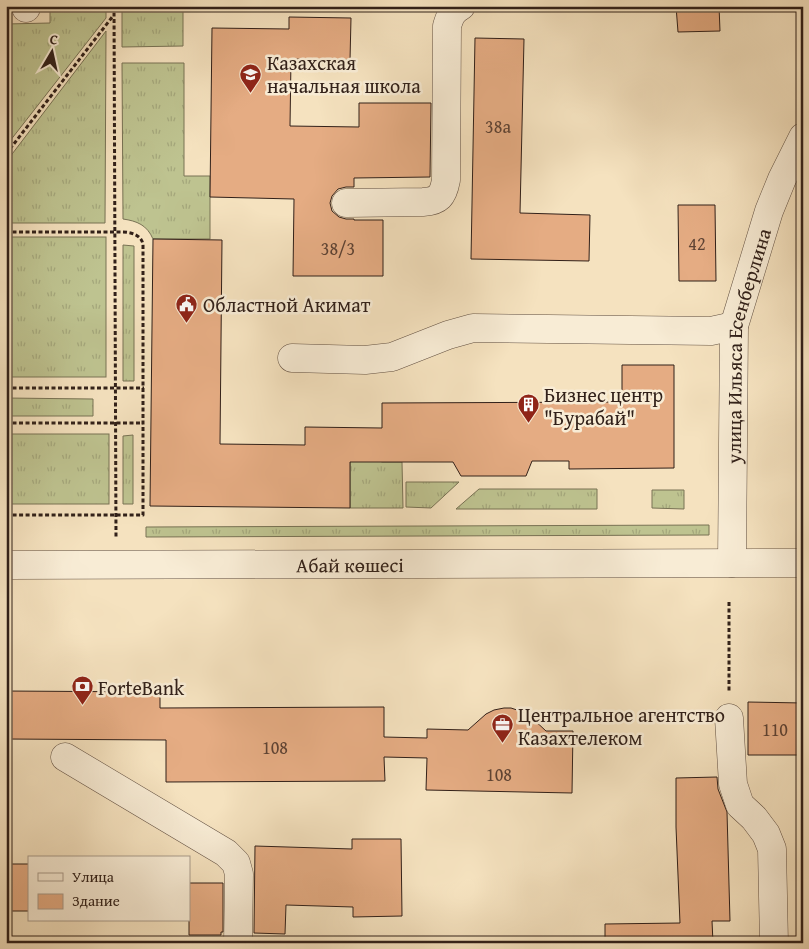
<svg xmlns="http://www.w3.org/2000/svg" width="809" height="949" viewBox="0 0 809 949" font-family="'Gentium Book Plus',serif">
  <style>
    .grass { fill: url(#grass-tufts); stroke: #787254 }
    .building { fill: #e5ac83; stroke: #312019 }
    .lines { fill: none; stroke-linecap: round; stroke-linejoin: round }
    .minor-casing { stroke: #625042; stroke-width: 29 }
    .path { stroke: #312019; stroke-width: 3; stroke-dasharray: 4 2.5; stroke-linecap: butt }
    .minor { stroke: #f8ecd5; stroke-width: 28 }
    .labels { text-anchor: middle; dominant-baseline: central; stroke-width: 5; stroke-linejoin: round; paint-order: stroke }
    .number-label { font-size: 18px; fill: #5e4334 }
    .poi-label { font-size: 20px; fill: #312019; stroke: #f8ecd5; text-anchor: start }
    .street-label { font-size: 20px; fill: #312019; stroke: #f8ecd5 }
  </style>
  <defs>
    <pattern id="grass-tufts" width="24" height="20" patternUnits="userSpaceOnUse" patternTransform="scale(1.25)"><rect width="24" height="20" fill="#bec390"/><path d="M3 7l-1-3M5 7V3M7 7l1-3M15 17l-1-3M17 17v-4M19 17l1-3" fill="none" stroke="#a4a77c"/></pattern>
  </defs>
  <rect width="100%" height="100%" fill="#f5e2bf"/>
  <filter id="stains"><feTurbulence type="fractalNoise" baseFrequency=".004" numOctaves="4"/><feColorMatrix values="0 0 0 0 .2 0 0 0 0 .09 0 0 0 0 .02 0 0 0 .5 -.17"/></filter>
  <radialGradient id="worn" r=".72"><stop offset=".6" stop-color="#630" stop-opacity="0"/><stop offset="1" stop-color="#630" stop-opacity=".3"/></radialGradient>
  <!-- grass -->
  <g class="grass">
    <path d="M 50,6 L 106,6 L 106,18 L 6,146 L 6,24 L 50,23 Z"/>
    <path d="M 122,6 L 183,6 L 183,46 L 122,47 Z"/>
    <path d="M 106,31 L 105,223 L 6,223 L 6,162 Z"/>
    <path d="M 122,63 L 184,63 L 184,176 L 210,176 L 210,239 L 153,239 C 147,225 137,221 123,219 Z"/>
    <rect x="6" y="237" width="100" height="140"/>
    <path d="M 123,245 L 134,246 L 134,381 L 123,381 Z"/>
    <path d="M 6,398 L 93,399 L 93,416 L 6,416 Z"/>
    <rect x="6" y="434" width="103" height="70"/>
    <path d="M 133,435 L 133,504 L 123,504 L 123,436 Z"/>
    <path d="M 350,447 L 382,462 L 402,462 L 403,508 L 350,508 Z"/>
    <path d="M 406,482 L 459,482 L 431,508 L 406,507 Z"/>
    <path d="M 479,489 L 597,489 L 597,509 L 456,509 Z"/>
    <path d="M 652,490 L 684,490 L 684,509 L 652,508 Z"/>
    <path d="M 709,525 L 709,535 L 146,537 L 146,527 Z"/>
  </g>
  <!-- building -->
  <g class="building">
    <path d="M 676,6 L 719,6 L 720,31 L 678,32 Z"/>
    <path d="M 289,17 L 351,18 L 350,60 L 291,59 L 290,126 L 359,127 L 359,103 L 431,103 L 430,177 L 354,178 L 354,187 L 346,187 L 338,189 L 332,196 L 330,203 L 332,211 L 339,217 L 346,219 L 354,219 L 354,220 L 383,220 L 383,276 L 293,276 L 294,199 L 210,197 L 212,28 L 289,29 Z"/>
    <path d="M 475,38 L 524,39 L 520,213 L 590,215 L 589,261 L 471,259 Z"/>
    <path d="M 678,205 L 715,205 L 716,281 L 679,281 Z"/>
    <path d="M 153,239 L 222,240 L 220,444 L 305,445 L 305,427 L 382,428 L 382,403 L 622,402 L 622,365 L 674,365 L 674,468 L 569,469 L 569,461 L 532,461 L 526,476 L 461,476 L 453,462 L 350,462 L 350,508 L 150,506 Z"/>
    <path d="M 6,691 L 160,692 L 160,708 L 384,707 L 384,737 L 427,738 L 427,729 L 468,730 L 486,714 L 494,710 L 504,708 L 511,708 L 523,712 L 531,717 L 546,731 L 573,731 L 572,793 L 426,790 L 427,758 L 384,757 L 385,781 L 166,782 L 166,740 L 6,739 Z"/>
    <path d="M 748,702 L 803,703 L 803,755 L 748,755 Z"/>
    <path d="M 717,777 L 718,789 L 727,812 L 730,921 L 712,921 L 713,943 L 605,943 L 605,924 L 680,923 L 676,827 L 676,778 Z"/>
    <path d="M 352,839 L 401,839 L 402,916 L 353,917 L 353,907 L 286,905 L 285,934 L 254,933 L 255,846 L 352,849 Z"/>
    <rect x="6" y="864" width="23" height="47"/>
    <path d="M 189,883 L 223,883 L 223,932 L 221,932 L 221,935 L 189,935 Z"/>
  </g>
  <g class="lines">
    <defs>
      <g id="minor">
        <path d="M 26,6 L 26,8"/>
        <path d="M 346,203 L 423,202 C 439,201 443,196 446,180 L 447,26 C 450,16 452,11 461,6"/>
        <path d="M 292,358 L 365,360 L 392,357 L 448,335 L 473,328 L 711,331 L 734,326"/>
        <path id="s1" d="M 732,563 L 734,326 L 769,211 L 782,179 L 803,137"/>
        <path id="s2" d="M 6,565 L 803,563"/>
        <path d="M 729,718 L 733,784 L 740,805 L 754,818 L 766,834 L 772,849 L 774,943"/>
        <path d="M 65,757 L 226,853 L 236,863 L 239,874 L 238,943"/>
      </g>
    </defs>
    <!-- minor casing -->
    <use href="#minor" class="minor-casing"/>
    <!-- path -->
    <g class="path">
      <path d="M 114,6 L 116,539"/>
      <path d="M 6,154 L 113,16"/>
      <path d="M 6,232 L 122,232 C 131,232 142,235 143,245 L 143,515 L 6,515"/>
      <path d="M 6,388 L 144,388"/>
      <path d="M 6,423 L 143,423"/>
      <path d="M 729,602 L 729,691"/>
    </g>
    <!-- minor -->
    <use href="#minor" class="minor"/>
  </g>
  <!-- icons -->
  <defs>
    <symbol id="school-pin" viewBox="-11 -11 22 30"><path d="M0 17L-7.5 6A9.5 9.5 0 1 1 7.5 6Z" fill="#8f2418" stroke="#f8ecd5"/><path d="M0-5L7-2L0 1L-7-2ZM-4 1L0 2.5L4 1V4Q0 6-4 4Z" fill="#fff"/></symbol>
    <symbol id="civic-pin" viewBox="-11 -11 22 30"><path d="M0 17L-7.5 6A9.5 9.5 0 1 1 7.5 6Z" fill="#8f2418" stroke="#f8ecd5"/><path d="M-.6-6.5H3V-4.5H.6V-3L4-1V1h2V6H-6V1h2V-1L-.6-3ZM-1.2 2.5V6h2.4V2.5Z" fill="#fff"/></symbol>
    <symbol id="building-pin" viewBox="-11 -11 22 30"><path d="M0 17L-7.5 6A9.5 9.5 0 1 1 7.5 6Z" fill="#8f2418" stroke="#f8ecd5"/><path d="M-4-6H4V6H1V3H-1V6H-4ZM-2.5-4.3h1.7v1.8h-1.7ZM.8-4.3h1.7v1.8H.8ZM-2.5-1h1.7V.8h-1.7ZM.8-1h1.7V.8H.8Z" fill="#fff"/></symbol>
    <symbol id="bank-pin" viewBox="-11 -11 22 30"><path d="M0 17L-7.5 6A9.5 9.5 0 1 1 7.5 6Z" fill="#8f2418" stroke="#f8ecd5"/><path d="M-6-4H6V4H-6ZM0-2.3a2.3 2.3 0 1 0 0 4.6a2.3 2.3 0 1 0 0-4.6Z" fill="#fff"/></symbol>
    <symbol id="office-pin" viewBox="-11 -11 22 30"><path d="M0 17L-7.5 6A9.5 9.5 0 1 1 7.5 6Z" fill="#8f2418" stroke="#f8ecd5"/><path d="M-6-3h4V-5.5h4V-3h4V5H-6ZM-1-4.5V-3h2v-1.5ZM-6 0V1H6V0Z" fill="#fff"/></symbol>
  </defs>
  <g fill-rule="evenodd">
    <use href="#school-pin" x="238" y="62" width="25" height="34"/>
    <use href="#civic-pin" x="174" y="292" width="25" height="34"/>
    <use href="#building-pin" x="516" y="392" width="25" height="34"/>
    <use href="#bank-pin" x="70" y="674" width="25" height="34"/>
    <use href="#office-pin" x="490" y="712" width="25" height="34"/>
  </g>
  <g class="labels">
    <!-- number labels -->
    <g class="number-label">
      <text x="498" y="126">38а</text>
      <text x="697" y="243">42</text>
      <text x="338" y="248">38/3</text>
      <text x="775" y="729">110</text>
      <text x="275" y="747">108</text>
      <text x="499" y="774">108</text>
    </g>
    <!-- poi labels -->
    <g class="poi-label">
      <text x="267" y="62">Казахская<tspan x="267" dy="23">начальная школа</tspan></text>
      <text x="203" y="304">Областной Акимат</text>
      <text x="544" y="394">Бизнес центр<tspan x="544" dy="23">"Бурабай"</tspan></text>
      <text x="98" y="687">ForteBank</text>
      <text x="518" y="714">Центральное агентство<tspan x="518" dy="23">Казахтелеком</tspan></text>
    </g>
    <!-- street labels -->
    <g class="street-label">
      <text stroke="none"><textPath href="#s1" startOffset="219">улица Ильяса Есенберлина</textPath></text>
      <text stroke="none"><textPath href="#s2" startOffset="344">Абай көшесі</textPath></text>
    </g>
  </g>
  <!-- margin -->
  <rect width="809" height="949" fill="none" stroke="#f5e2bf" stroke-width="25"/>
  <rect x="8" y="8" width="794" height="934" fill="none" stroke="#312019" stroke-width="2.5"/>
  <rect x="12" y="12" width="784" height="924" fill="none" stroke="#312019"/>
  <!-- legend -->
  <rect x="28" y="856" width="162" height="65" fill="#f8ecd5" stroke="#a89a8a"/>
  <rect x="38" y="873" width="25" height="8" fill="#f8ecd5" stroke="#a89a8a"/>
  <text x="72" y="882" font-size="15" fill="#312019">Улица</text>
  <rect x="38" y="894" width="25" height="15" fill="#e5ac83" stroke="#a89a8a"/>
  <text x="72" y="906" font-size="15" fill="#312019">Здание</text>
  <!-- north arrow -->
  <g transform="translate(52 52) rotate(9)" stroke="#f8ecd5" stroke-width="4" paint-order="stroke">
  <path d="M0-4L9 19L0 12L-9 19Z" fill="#312019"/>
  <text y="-8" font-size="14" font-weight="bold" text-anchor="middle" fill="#312019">С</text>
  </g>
  <rect width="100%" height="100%" filter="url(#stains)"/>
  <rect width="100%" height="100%" fill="url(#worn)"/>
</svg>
